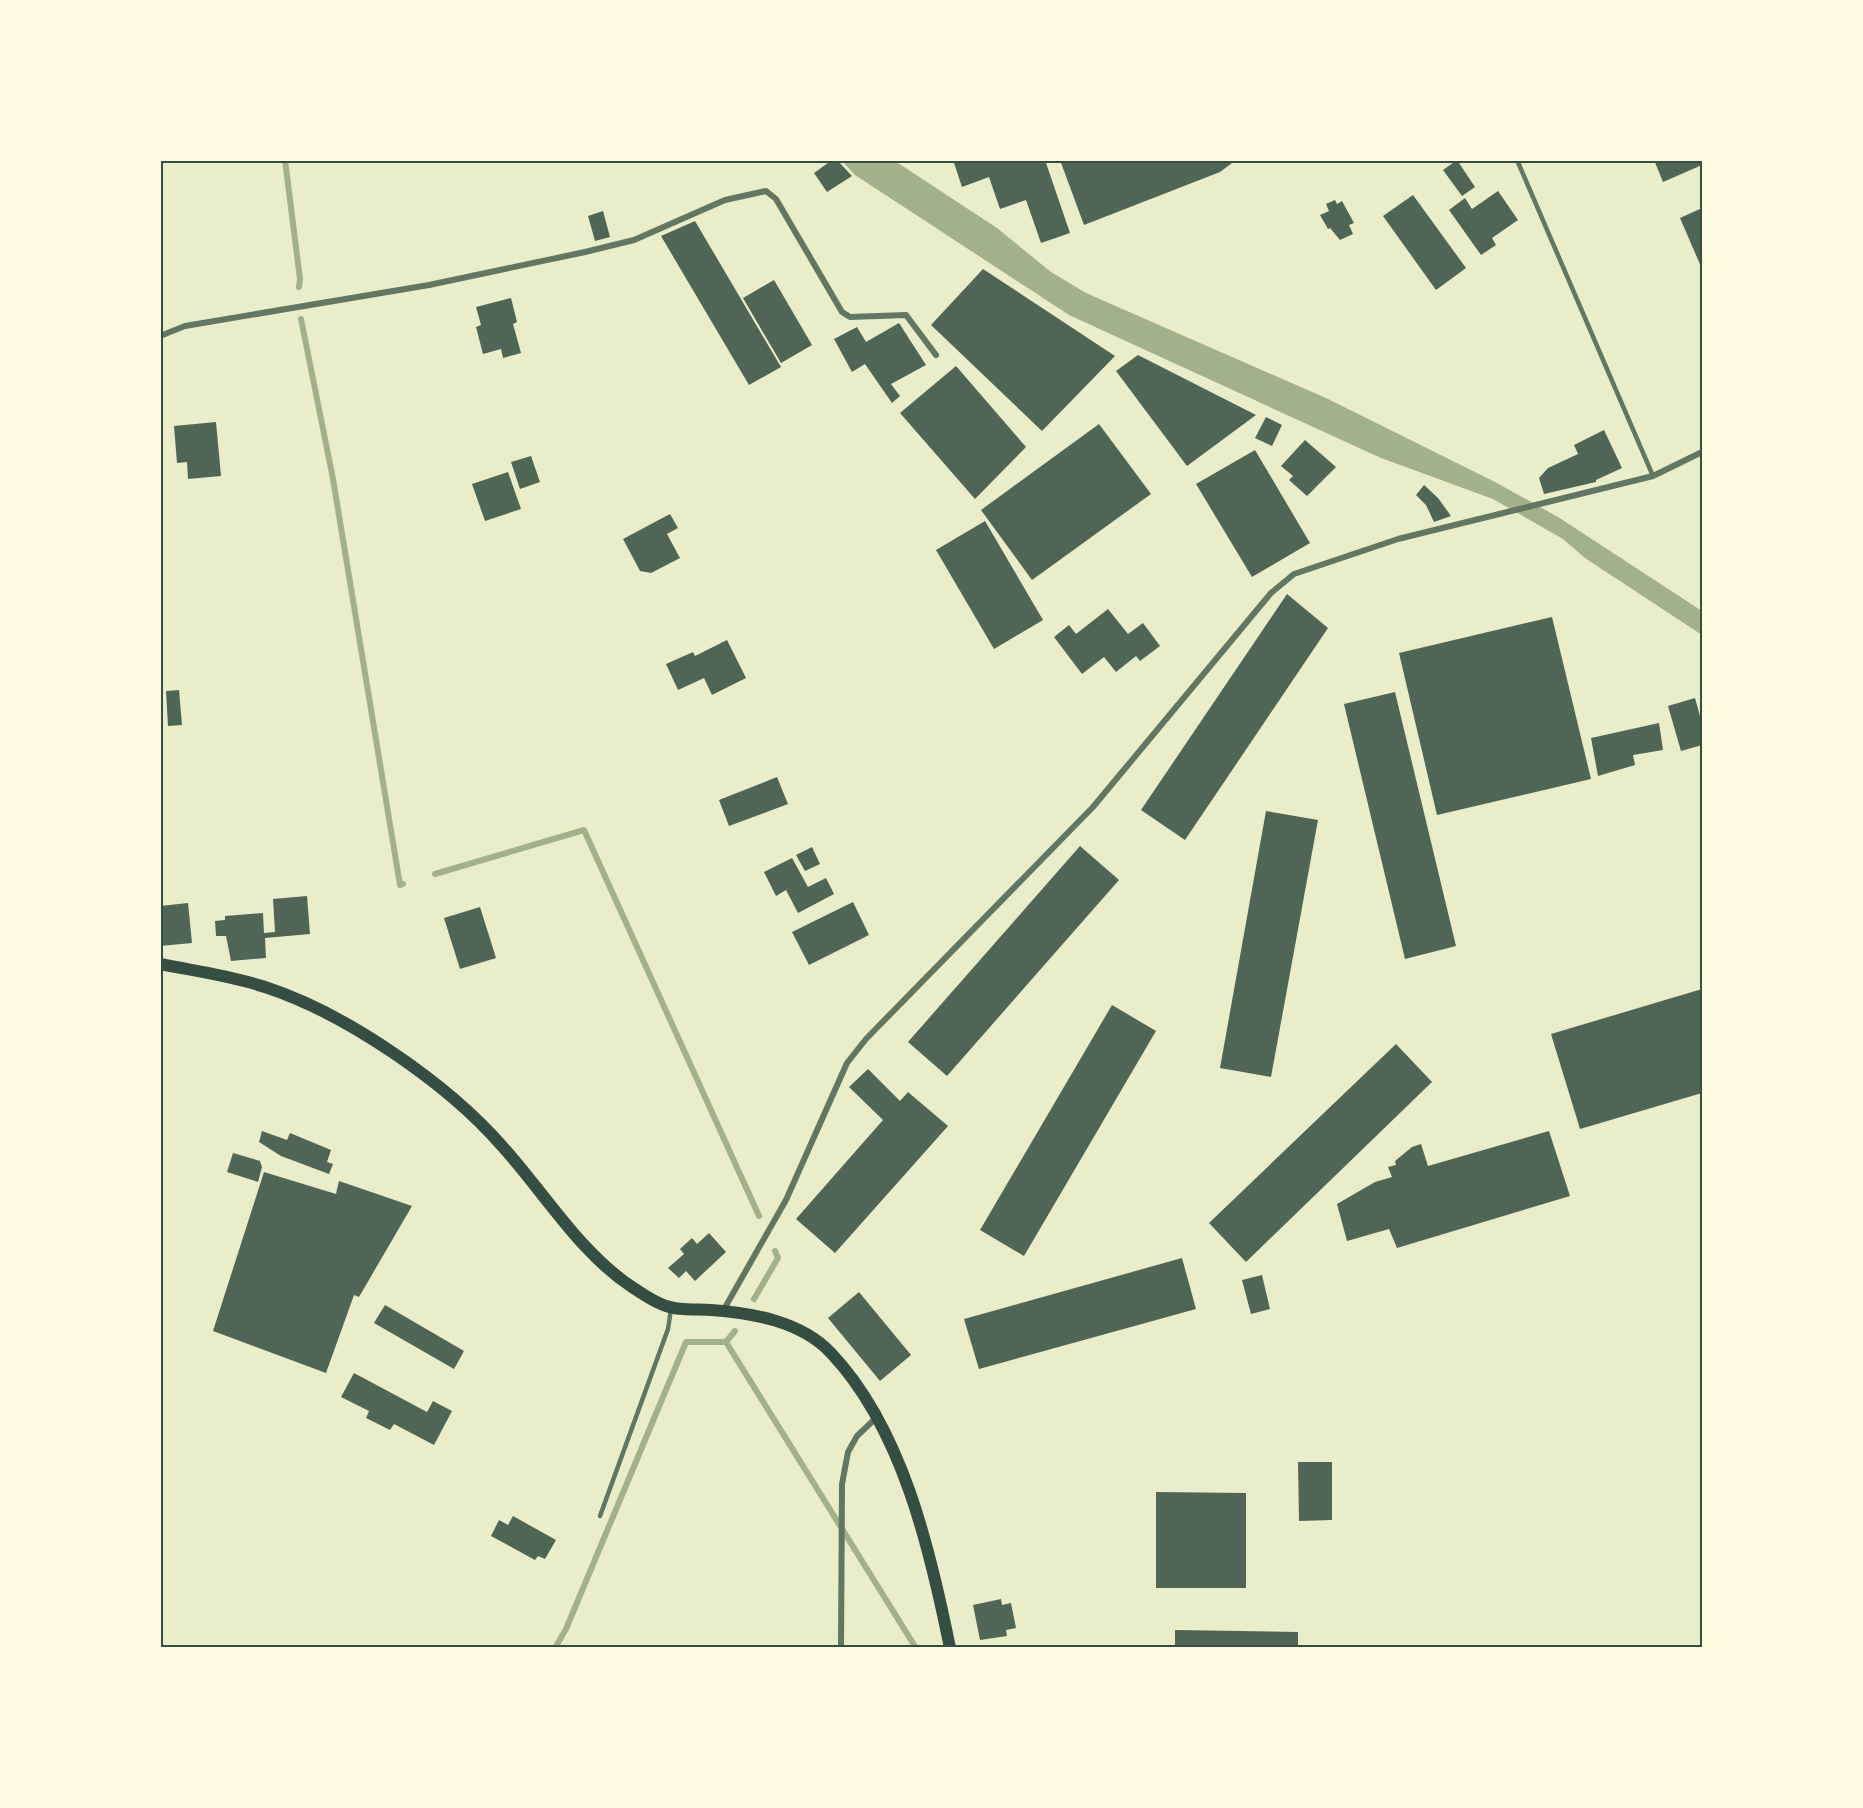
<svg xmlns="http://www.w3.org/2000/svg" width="1863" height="1808" viewBox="0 0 1863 1808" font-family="'PT Sans Narrow',sans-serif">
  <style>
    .water { fill: #a3b18a }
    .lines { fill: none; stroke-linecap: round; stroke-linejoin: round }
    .stream { stroke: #a3b18a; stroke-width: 6 }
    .building { fill: #4f6655 }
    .service { stroke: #617663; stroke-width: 4.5 }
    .minor { stroke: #617663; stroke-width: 6 }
    .secondary { stroke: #344e41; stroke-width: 12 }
    .neatline { fill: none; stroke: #344e41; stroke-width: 2 }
  </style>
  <rect width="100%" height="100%" fill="#e9edc9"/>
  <!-- water -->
  <path class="water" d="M 842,161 L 895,161 L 997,228 L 1051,272 L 1086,293 L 1326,398 L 1495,482 L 1558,517 L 1702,611 L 1702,635 L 1585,558 L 1563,539 L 1493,499 L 1381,458 L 1069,315 L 855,175 Z"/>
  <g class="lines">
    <!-- stream -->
    <g class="stream">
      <path d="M 285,160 L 300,279 L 299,287"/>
      <path d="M 301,319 L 333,479 L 400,885 L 403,884"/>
      <path d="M 435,874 L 584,830 L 759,1216"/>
      <path d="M 754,1299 L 778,1258 L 775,1251"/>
      <path d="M 726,1342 L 916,1648"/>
      <path d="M 726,1342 L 735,1331"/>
      <path d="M 555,1648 L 566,1629 L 686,1342 L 726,1342"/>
    </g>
  </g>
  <!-- building -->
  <g class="building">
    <path d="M 832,160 L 837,160 L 852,176 L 827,192 L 814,173 Z"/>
    <path d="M 953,160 L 1045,160 L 1070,233 L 1041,243 L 1026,200 L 1000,209 L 989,177 L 962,187 Z"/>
    <path d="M 1060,160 L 1236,160 L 1220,172 L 1084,225 Z"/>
    <path d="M 1457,160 L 1475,187 L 1462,196 L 1443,170 Z"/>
    <path d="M 1654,160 L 1702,160 L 1702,165 L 1663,182 Z"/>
    <path d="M 1498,191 L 1518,220 L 1492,238 L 1496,245 L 1481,255 L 1449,210 L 1465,198 L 1472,209 Z"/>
    <path d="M 1413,195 L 1466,268 L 1436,290 L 1383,216 Z"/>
    <path d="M 1335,200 L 1337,204 L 1342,201 L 1354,223 L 1349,225 L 1353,234 L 1340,240 L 1330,228 L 1328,229 L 1320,215 L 1329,211 L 1326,204 Z"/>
    <path d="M 1702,208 L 1702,269 L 1680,218 Z"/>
    <path d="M 603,211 L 610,237 L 595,241 L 588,216 Z"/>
    <path d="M 695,221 L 781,367 L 749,385 L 661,236 Z"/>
    <path d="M 983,269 L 1115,356 L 1042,431 L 931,325 Z"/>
    <path d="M 774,280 L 812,345 L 781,363 L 743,298 Z"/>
    <path d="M 511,298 L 517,322 L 513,324 L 521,353 L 503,358 L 501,349 L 483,354 L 476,327 L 481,325 L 476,307 Z"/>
    <path d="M 899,323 L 926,365 L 891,384 L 900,396 L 892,403 L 865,364 L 852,372 L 834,339 L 857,327 L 866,342 Z"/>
    <path d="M 1138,355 L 1256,415 L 1187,466 L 1116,371 Z"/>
    <path d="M 956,366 L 1026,447 L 975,499 L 900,413 Z"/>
    <path d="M 1266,417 L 1282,425 L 1272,446 L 1255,438 Z"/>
    <path d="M 216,422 L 221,476 L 188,479 L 187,462 L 177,463 L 174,426 Z"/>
    <path d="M 1099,424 L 1151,494 L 1032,580 L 981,510 Z"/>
    <path d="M 1604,430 L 1622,468 L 1596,480 L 1596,482 L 1544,494 L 1539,478 L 1548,468 L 1578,454 L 1574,445 Z"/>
    <path d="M 1305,440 L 1336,467 L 1307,496 L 1289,480 L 1293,476 L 1281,466 Z"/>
    <path d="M 1255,450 L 1310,543 L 1252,577 L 1196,484 Z"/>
    <path d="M 531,456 L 540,482 L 520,489 L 511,462 Z"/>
    <path d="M 508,472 L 521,509 L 485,521 L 472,484 Z"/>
    <path d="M 1424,485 L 1438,498 L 1451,516 L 1434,522 L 1426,505 L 1416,495 Z"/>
    <path d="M 670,514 L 678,528 L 667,534 L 680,558 L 651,573 L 640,571 L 623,539 Z"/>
    <path d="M 985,521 L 1043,620 L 994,649 L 936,550 Z"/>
    <path d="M 1287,594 L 1328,628 L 1185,840 L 1141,810 Z"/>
    <path d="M 1108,609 L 1128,634 L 1143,623 L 1160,646 L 1140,661 L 1136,656 L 1116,672 L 1104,657 L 1082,674 L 1054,637 L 1069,625 L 1076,634 Z"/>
    <path d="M 1552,617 L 1591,779 L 1437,815 L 1399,653 Z"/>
    <path d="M 727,640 L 746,678 L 712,695 L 704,678 L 678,690 L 666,664 L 693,652 L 695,656 Z"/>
    <path d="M 179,690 L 182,725 L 168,726 L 166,691 Z"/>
    <path d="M 1395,692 L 1456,946 L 1405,959 L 1344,704 Z"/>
    <path d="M 1695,698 L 1702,723 L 1702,745 L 1681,751 L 1668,706 Z"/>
    <path d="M 1659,723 L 1663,750 L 1633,755 L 1635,765 L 1598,776 L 1591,738 Z"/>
    <path d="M 777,777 L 788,804 L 729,826 L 719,800 Z"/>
    <path d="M 1266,811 L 1318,820 L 1271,1077 L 1220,1068 Z"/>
    <path d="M 1080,846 L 1119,880 L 947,1076 L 908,1042 Z"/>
    <path d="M 812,847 L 820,864 L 805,871 L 796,855 Z"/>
    <path d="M 792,858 L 808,887 L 826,878 L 834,894 L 798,913 L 786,890 L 776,896 L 764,872 Z"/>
    <path d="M 307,896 L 310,934 L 265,938 L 266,958 L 231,961 L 226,936 L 216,936 L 215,921 L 225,920 L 225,916 L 263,913 L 264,933 L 275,932 L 273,899 Z"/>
    <path d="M 853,902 L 869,935 L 809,965 L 792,932 Z"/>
    <path d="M 188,903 L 192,943 L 160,946 L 160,906 Z"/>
    <path d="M 480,907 L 496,958 L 460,969 L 444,918 Z"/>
    <path d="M 1702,989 L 1702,1093 L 1580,1129 L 1551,1034 Z"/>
    <path d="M 1112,1005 L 1156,1031 L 1024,1256 L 980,1230 Z"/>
    <path d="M 1396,1044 L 1432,1082 L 1246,1262 L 1209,1223 Z"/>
    <path d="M 868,1069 L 900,1101 L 908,1092 L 948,1126 L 835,1253 L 796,1219 L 883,1120 L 849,1087 Z"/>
    <path d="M 262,1131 L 287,1140 L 290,1133 L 331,1150 L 327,1162 L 333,1164 L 329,1174 L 281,1156 L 259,1142 Z"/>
    <path d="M 1549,1131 L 1570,1196 L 1397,1248 L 1389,1229 L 1347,1241 L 1337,1204 L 1375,1182 L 1392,1177 L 1388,1167 L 1396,1165 L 1395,1161 L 1412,1147 L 1421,1144 L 1428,1166 Z"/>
    <path d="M 233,1153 L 260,1161 L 262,1167 L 258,1182 L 227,1172 Z"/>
    <path d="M 264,1172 L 336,1194 L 339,1181 L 412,1206 L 359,1297 L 354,1295 L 326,1373 L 213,1331 Z"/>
    <path d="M 709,1233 L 726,1252 L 695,1281 L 686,1271 L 679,1278 L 668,1268 L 684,1254 L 680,1249 L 692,1238 L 697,1244 Z"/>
    <path d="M 1182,1258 L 1196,1309 L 979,1369 L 964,1319 Z"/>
    <path d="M 1262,1275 L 1270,1309 L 1251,1314 L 1242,1280 Z"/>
    <path d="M 859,1292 L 911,1355 L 880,1381 L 828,1318 Z"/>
    <path d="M 385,1305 L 464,1351 L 454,1369 L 374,1323 Z"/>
    <path d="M 354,1373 L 427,1412 L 433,1401 L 452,1411 L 434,1445 L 394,1424 L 390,1430 L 366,1418 L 369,1411 L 341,1397 Z"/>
    <path d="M 1298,1462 L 1332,1462 L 1332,1520 L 1299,1521 Z"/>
    <path d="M 1156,1492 L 1246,1493 L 1246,1588 L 1156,1588 Z"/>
    <path d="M 513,1516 L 556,1540 L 545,1559 L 538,1556 L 535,1560 L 491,1536 L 499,1520 L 508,1525 Z"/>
    <path d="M 1001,1599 L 1002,1605 L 1011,1603 L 1016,1628 L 1006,1630 L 1007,1636 L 980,1640 L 973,1605 Z"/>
    <path d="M 1175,1630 L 1298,1632 L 1298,1647 L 1175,1647 Z"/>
  </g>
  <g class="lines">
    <!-- service -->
    <g class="service">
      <path d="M 1517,160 L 1653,476"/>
      <path d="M 600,1516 L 668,1329 L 671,1309"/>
    </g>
    <!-- minor -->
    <g class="minor">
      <path d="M 160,336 L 185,326 L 429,285 L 585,252 L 634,240 L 725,200 L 766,191 L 776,199 L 842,312 L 850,317 L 906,315 L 936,355"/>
      <path d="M 723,1311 L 786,1200 L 847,1063 L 866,1039 L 1093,807 L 1271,593 L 1294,574 L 1398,539 L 1653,476 L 1702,452"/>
      <path d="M 841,1648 L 842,1484 L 848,1452 L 857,1436 L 877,1417"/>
    </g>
    <!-- secondary -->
    <path class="secondary" d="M 160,964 C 195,971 232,976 265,987 C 345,1013 447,1083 502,1146 C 544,1192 579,1252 632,1287 C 641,1293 651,1300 661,1304 C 676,1311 695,1309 711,1310 C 752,1313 801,1321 831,1353 C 902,1428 930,1549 950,1648"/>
  </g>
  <!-- border -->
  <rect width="1863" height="1808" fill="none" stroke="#fefae0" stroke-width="324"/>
  <rect x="162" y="162" width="1539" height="1484" class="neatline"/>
</svg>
